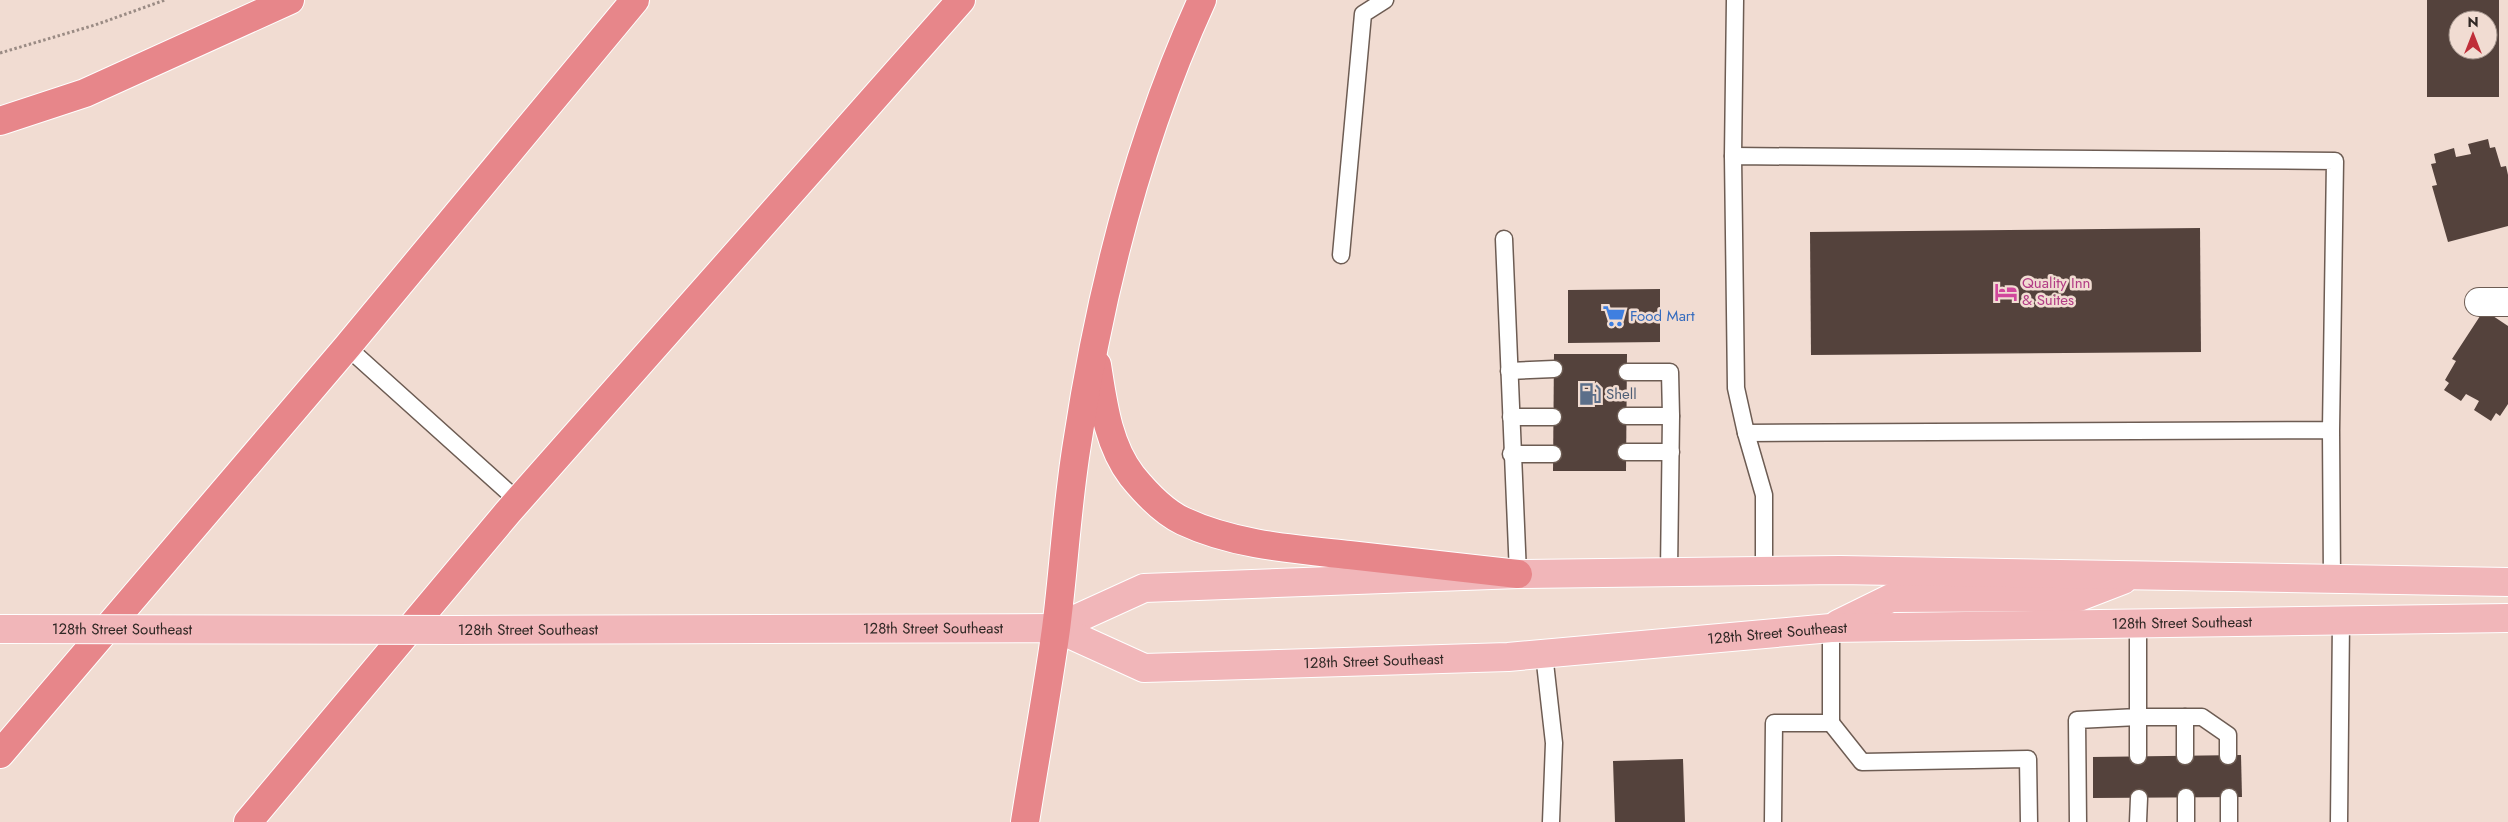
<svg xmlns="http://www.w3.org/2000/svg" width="2508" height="822" viewBox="0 0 2508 822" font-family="Jost,sans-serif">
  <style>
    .building { fill: #54423c; fill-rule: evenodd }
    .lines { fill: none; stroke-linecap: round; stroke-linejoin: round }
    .service-casing { stroke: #6d5c53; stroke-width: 19 }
    .minor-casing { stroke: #6d5c53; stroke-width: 30 }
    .primary-casing { stroke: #fff; stroke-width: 30 }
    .motorway-casing { stroke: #fff; stroke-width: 30 }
    .path { stroke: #9a8b84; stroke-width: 3; stroke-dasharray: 2.5 2.5; stroke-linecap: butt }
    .service { stroke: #fff; stroke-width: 16 }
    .minor { stroke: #fff; stroke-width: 28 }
    .primary { stroke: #f1b6b9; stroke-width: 28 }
    .motorway { stroke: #e7868a; stroke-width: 28 }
    .primary-bridge-casing { stroke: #fff; stroke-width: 30; stroke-linecap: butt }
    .primary-bridge { stroke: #f1b6b9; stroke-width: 28 }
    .labels { text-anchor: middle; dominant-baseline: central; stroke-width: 5; stroke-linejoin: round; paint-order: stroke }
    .hotel-label { font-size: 15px; fill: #b23c85; stroke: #f1dcd2; text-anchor: start }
    .shop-label { font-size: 15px; fill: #366cbe; stroke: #f1dcd2; text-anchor: start }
    .service-label { font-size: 15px; fill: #4e5e75; stroke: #f1dcd2; text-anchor: start }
    .street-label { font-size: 15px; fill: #2f2724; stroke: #f1dcd2 }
  </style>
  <rect width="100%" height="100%" fill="#f1dcd2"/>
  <!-- building -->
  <g class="building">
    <path d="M 2427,0 L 2499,0 L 2499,97 L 2427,97 ZM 2458,20 L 2488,20 L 2488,50 L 2458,50 Z"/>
    <path d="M 2488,139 L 2490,148 L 2495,147 L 2501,167 L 2506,166 L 2508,175 L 2508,226 L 2448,242 L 2432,186 L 2437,185 L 2431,164 L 2436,163 L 2434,154 L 2454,148 L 2456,157 L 2471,154 L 2468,144 Z"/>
    <path d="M 2200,228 L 2201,352 L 1811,355 L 1810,232 Z"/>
    <path d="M 1660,289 L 1660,342 L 1568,343 L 1568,290 Z"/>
    <path d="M 2484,310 L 2508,326 L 2508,404 L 2500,416 L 2496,413 L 2491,421 L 2474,410 L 2479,401 L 2466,394 L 2461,401 L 2444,390 L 2449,383 L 2445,380 L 2456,361 L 2452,359 Z"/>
    <path d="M 1554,354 L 1627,354 L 1626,471 L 1553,471 Z"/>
    <path d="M 2241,755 L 2242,797 L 2093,798 L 2093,757 Z"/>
    <path d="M 1683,759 L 1685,822 L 1615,822 L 1613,761 Z"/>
  </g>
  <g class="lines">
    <defs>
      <g id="service">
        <path d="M 1733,156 L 1735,0"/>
        <path d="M 1504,239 L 1518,574"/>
        <path d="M 1341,255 L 1363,14 L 1385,0"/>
        <path d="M 347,347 L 518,501"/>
        <path d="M 1509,371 L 1554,369"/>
        <path d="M 1627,372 L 1670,372 L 1671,416"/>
        <path d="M 1626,416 L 1671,416 L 1669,572"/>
        <path d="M 1511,417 L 1553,417"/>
        <path d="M 2331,430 L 1746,433 L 1736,388 L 1733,156 L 2335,161 L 2331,430 L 2332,579"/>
        <path d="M 1746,433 L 1764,495 L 1764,571"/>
        <path d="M 1626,452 L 1671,452"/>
        <path d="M 1511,454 L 1553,454"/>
        <path d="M 1544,654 L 1554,743 L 1551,822"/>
        <path d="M 2185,717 L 2185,756"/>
        <path d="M 1831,723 L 1862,762 L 2028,759 L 2029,822"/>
        <path d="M 2138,756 L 2138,717 L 2202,717 L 2228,735 L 2228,756"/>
        <path d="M 2186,797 L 2186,822"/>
        <path d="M 2229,797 L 2229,822"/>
        <path d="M 1773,822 L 1774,723 L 1831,723 L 1831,628"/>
        <path d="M 2078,822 L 2077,720 L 2138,717 L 2138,623"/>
        <path d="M 2138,822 L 2139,798"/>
        <path d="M 2339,822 L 2341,620"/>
      </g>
      <path id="minor" d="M 2479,302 L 2508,302"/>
      <g id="primary">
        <path d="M 1838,624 L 1891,598 L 2079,597 L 2123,580"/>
        <path d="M 1056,628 L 1144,588 L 1518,574 L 1840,570 L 2508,582"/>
        <path id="s1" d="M 457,630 L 1056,628 L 1144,668 L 1508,657 L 1831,628 L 2508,618"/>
      </g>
      <g id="motorway">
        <path d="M 0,121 L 85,93 L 290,0"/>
        <path d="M 1097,365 C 1103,403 1108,445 1132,476 C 1145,492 1164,512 1183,521 C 1234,545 1293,549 1349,555 C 1405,561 1462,568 1518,574"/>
        <path d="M 0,754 L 347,347 L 635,0"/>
        <path d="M 248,822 L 508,512 L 961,0"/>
        <path d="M 1025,822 C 1035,758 1047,694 1056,629 C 1064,567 1067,505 1077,444 C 1100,291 1138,140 1202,0"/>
      </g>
    </defs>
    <!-- service casing -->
    <use href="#service" class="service-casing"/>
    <!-- minor casing -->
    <use href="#minor" class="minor-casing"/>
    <!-- primary casing -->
    <use href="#primary" class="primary-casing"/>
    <!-- motorway casing -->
    <use href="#motorway" class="motorway-casing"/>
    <!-- path -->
    <path class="path" d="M 0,53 L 95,25 L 165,0"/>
    <!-- service -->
    <use href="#service" class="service"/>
    <!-- minor -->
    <use href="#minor" class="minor"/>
    <!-- primary -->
    <use href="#primary" class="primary"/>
    <!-- motorway -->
    <use href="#motorway" class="motorway"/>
    <defs>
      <g id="primary-bridge">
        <path id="s2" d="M 0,629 L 457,630"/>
      </g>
    </defs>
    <!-- primary-bridge casing -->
    <use href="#primary-bridge" class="primary-bridge-casing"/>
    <!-- primary-bridge -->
    <use href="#primary-bridge" class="primary-bridge"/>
  </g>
  <!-- icons -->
  <defs>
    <symbol id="hotel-bare" viewBox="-9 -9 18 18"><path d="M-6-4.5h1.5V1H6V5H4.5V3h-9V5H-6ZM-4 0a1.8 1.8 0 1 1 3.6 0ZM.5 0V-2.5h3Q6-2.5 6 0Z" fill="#d1479c" stroke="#f1dcd2" stroke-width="2.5" paint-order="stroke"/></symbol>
    <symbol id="supermarket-bare" viewBox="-9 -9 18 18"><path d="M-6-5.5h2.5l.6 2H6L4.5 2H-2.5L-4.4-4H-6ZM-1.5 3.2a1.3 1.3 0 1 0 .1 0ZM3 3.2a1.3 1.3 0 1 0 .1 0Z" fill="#3f7fe0" stroke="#f1dcd2" stroke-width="2.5" paint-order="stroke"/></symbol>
    <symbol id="fuel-bare" viewBox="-9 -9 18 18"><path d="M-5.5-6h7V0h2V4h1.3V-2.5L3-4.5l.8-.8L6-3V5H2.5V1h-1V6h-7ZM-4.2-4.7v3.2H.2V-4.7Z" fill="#5c6f8a" stroke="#f1dcd2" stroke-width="2.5" paint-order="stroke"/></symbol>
  </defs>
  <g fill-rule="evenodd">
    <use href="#hotel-bare" x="1990" y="276" width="32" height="32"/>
    <use href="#supermarket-bare" x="1598" y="300" width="32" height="32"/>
    <use href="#fuel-bare" x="1574" y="378" width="32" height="32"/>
  </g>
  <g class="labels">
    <!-- hotel labels -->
    <g class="hotel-label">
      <text x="2022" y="283">Quality Inn<tspan x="2022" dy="17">&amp; Suites</tspan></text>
    </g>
    <!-- shop labels -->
    <g class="shop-label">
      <text x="1630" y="316">Food Mart</text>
    </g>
    <!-- service labels -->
    <g class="service-label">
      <text x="1606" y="394">Shell</text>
    </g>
    <!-- street labels -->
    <g class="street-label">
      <text stroke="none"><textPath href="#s1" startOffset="1735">128th Street Southeast</textPath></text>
      <text stroke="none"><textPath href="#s2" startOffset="122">128th Street Southeast</textPath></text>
      <text stroke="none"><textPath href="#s1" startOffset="476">128th Street Southeast</textPath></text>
      <text stroke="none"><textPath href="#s1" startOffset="71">128th Street Southeast</textPath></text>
      <text stroke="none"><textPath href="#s1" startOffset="1330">128th Street Southeast</textPath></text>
      <text stroke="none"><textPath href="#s1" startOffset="925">128th Street Southeast</textPath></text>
    </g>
  </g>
  <!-- north arrow -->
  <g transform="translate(2473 35)"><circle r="24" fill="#f1dcd2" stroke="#a3948c"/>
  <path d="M0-4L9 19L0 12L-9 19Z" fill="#bf2e39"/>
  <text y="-8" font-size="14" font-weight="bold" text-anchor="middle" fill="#2f2724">N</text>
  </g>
</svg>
